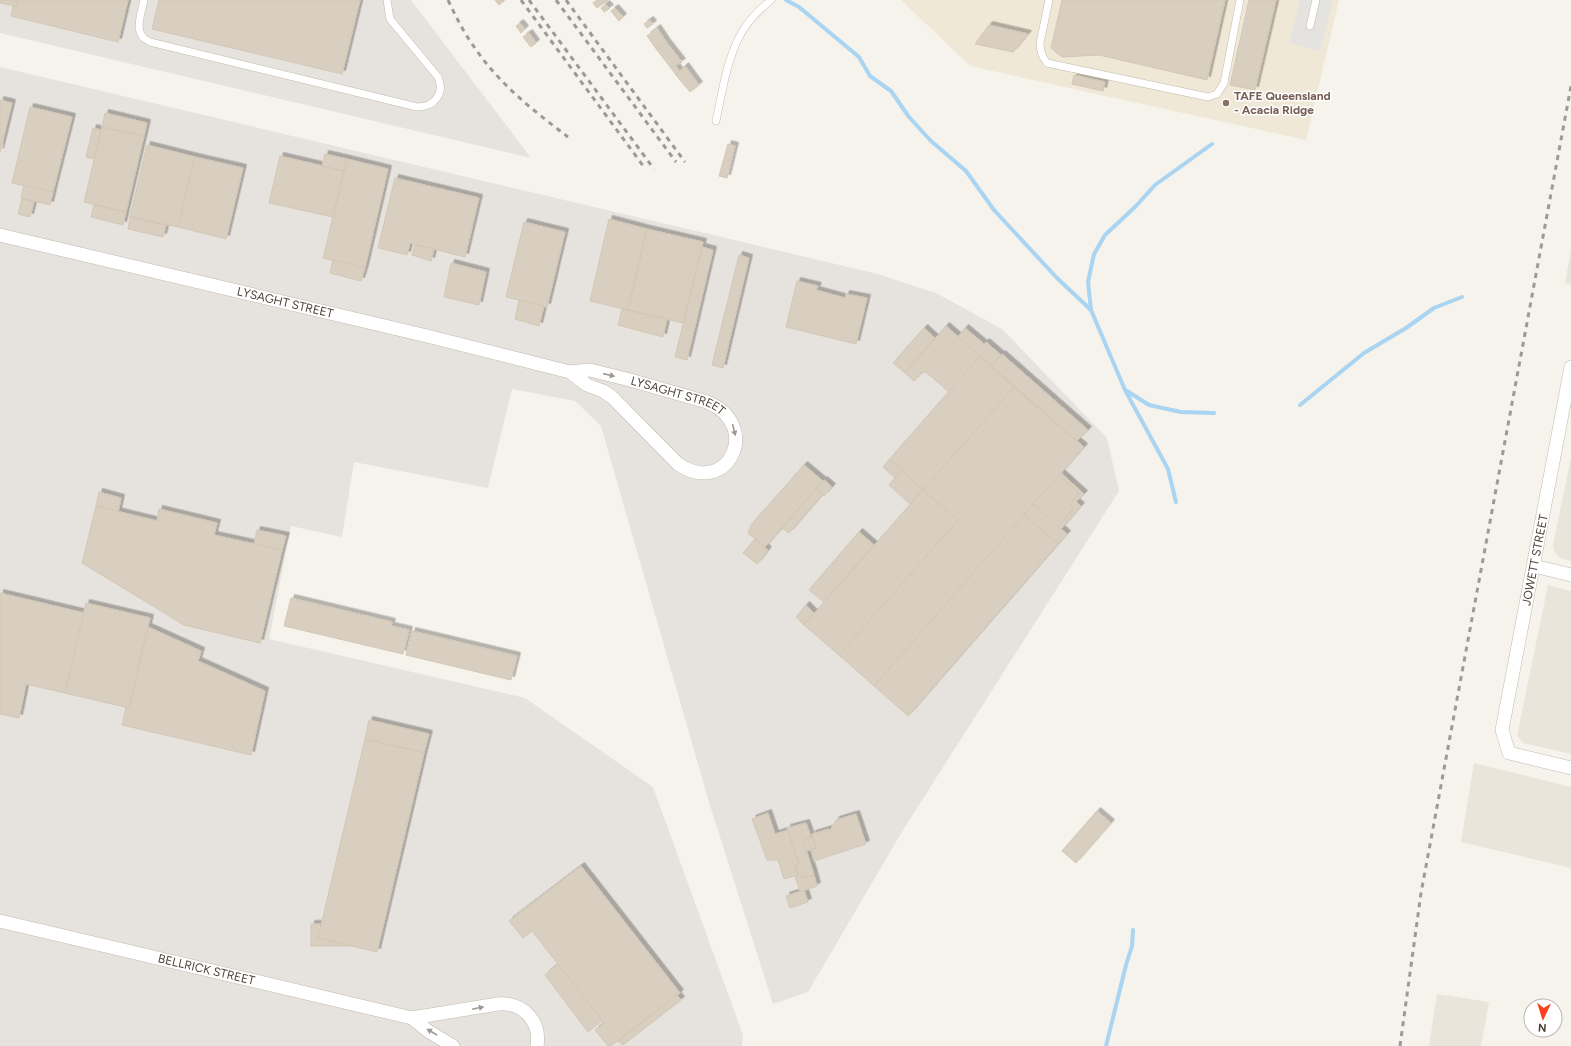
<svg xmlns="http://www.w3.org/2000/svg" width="1571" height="1046" viewBox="0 0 1571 1046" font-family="Figtree,sans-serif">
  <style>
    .residential { fill: #eae5da }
    .industrial { fill: #e6e2dd }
    .education { fill: #efe8d6 }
    .parking { fill: #e5e3e0 }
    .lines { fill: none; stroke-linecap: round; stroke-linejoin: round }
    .stream { stroke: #a9d4f2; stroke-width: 4 }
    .building { fill: #d8cfc1; stroke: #d3c7b4; filter: url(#shadow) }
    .service-casing { stroke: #c2bbae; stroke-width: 8 }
    .minor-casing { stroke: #c2bbae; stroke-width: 14 }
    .service { stroke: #fff; stroke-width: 7 }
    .minor { stroke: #fff; stroke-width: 13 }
    .rail { stroke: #9a9a9a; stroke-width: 3; stroke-dasharray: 5 5; stroke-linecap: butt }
    .oneway { fill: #9c9892 }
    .education-dot { fill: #8d6e63; stroke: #fff; stroke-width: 1.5 }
    .labels { text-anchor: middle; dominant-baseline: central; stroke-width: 3; stroke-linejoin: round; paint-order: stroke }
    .education-label { font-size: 12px; font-weight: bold; fill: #785e54; stroke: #fff; text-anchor: start }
    .street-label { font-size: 12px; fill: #4b4439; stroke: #fff }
  </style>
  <defs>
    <filter id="shadow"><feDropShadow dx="3.5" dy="-3.5" stdDeviation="0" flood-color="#0004"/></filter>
  </defs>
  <rect width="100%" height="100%" fill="#f6f3ec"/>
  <!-- residential -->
  <g class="residential">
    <path d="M 1571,250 L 1571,285 L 1565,283 Z"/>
    <path d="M 1571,458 L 1571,561 L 1560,558 L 1555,553 L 1553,545 Z"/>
    <path d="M 1548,585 L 1571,591 L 1571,754 L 1523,743 L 1517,736 Z"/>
    <path d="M 1474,763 L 1571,787 L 1571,868 L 1461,842 Z"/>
    <path d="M 1437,994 L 1489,1002 L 1481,1046 L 1429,1046 Z"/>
  </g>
  <!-- industrial -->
  <g class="industrial">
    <path d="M 0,0 L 411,0 L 531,158 L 0,33 Z"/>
    <path d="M 0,67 L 878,274 L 936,293 L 1002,329 L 1107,438 L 1119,491 L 903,830 L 808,992 L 773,1004 L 708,799 L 601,426 L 575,401 L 512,389 L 488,488 L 354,462 L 342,537 L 291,526 L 269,639 L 525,698 L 653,787 L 743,1035 L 742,1046 L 0,1046 Z"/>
  </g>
  <!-- education -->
  <path class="education" d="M 901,0 L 1339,0 L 1306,140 L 970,66 Z"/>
  <!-- parking -->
  <path class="parking" d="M 1300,0 L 1333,0 L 1320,51 L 1289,43 Z"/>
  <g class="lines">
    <!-- stream -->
    <g class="stream">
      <path d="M 786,0 L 799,7 L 859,57 L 870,76 L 891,91 L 909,117 L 931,141 L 966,171 L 994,210 L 1057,278 L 1091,310 L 1125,390 L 1168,469 L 1176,502"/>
      <path d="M 1091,310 L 1088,282 L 1094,254 L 1105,235 L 1136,206 L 1155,185 L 1212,144"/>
      <path d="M 1127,391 L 1149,405 L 1181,412 L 1214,413"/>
      <path d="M 1300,405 L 1364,353 L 1406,328 L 1434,308 L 1462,297"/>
      <path d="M 1106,1046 L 1126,965 L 1132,946 L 1133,930"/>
    </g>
  </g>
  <!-- building -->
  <g class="building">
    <path d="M 0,0 L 18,0 L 16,6 L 0,3 Z"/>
    <path d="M 18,0 L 128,0 L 118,42 L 11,16 L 13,6 L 16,6 Z"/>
    <path d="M 159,0 L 360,0 L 342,74 L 152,29 Z"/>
    <path d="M 495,0 L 504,0 L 504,1 L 499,5 Z"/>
    <path d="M 597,0 L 608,0 L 597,8 L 593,3 Z"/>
    <path d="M 1062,0 L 1225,0 L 1207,80 L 1099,55 L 1062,57 L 1051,48 Z"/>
    <path d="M 1249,0 L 1276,0 L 1255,90 L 1230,85 Z"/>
    <path d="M 606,4 L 610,8 L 604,12 L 601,8 Z"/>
    <path d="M 615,8 L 623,17 L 619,21 L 611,11 Z"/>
    <path d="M 650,20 L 653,24 L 647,28 L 644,24 Z"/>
    <path d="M 520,23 L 525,29 L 521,33 L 516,26 Z"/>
    <path d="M 989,25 L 1028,34 L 1013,52 L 975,44 Z"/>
    <path d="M 657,28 L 667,43 L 657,50 L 647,36 Z"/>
    <path d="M 529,33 L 536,43 L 531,47 L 523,37 Z"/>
    <path d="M 667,43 L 682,62 L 671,68 L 657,50 Z"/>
    <path d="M 675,65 L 680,72 L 676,75 L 671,68 Z"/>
    <path d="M 685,66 L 699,85 L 690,92 L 676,75 Z"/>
    <path d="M 1074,75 L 1105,82 L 1103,91 L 1072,84 Z"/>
    <path d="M 0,100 L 12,103 L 0,152 Z"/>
    <path d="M 30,107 L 72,117 L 53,192 L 12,183 Z"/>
    <path d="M 105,113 L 147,123 L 144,136 L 102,127 Z"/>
    <path d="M 102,127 L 144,136 L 126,212 L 84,202 Z"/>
    <path d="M 93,128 L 101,130 L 94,159 L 86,157 Z"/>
    <path d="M 728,144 L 735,146 L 727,178 L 719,176 Z"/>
    <path d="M 147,145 L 195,157 L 178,227 L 130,217 Z"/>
    <path d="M 325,154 L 347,159 L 344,171 L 322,166 Z"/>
    <path d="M 280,156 L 344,171 L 333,217 L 269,203 Z"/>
    <path d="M 195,157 L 243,168 L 226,239 L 178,227 Z"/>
    <path d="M 347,159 L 388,169 L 365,268 L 323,258 Z"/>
    <path d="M 395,178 L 479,198 L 465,257 L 410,243 L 407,255 L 378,248 Z"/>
    <path d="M 24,185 L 53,192 L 50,205 L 21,198 Z"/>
    <path d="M 22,199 L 34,202 L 30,217 L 18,214 Z"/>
    <path d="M 94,205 L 126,212 L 123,225 L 91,217 Z"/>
    <path d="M 130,217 L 166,225 L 163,237 L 128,229 Z"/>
    <path d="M 609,219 L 647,229 L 628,310 L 590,301 Z"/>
    <path d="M 524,222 L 565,232 L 547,307 L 506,297 Z"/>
    <path d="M 647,229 L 703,242 L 683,323 L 628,310 Z"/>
    <path d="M 415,245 L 434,249 L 431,261 L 412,255 Z"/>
    <path d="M 702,247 L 713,250 L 687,360 L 675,357 Z"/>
    <path d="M 739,255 L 749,258 L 723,368 L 712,365 Z"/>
    <path d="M 333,260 L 365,268 L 361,281 L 330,273 Z"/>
    <path d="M 451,263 L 486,272 L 479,305 L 444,297 Z"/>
    <path d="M 797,281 L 818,286 L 816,290 L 845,298 L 846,294 L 867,298 L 856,344 L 786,327 Z"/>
    <path d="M 519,300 L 544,306 L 539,326 L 515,319 Z"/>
    <path d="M 622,309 L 667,319 L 663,337 L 618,325 Z"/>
    <path d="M 946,326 L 980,356 L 949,392 L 926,372 L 921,373 L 914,381 L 905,373 Z"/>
    <path d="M 924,328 L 935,338 L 905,373 L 893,363 Z"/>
    <path d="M 965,328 L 984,344 L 986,342 L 1001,355 L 991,366 L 958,337 Z"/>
    <path d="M 1002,354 L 1088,430 L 1077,441 L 991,366 Z"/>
    <path d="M 980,356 L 1014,387 L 923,490 L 889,460 Z"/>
    <path d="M 1014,387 L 1084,447 L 874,686 L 839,655 L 958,520 L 923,490 Z"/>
    <path d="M 889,460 L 902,470 L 895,478 L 883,467 Z"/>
    <path d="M 804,465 L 823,481 L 765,547 L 748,533 L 751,525 Z"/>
    <path d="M 902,470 L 923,490 L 910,504 L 889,485 Z"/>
    <path d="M 1061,473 L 1084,494 L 1076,502 L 1081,506 L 1061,529 L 1058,527 L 1074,508 L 1070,504 L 1079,493 L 1059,475 Z"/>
    <path d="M 1059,475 L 1079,493 L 1070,504 L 1074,508 L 1058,527 L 1033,504 Z"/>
    <path d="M 824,480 L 832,487 L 824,496 L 816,489 Z"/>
    <path d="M 816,489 L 822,495 L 789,533 L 782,528 Z"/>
    <path d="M 923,490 L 958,520 L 839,655 L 804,625 Z"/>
    <path d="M 99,492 L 121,498 L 118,512 L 96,506 Z"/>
    <path d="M 1033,504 L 1067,534 L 1058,544 L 1024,515 Z"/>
    <path d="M 96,506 L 157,521 L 159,509 L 217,523 L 214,535 L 282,550 L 260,643 L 184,625 L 82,563 Z"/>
    <path d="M 1024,515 L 1058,544 L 908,716 L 874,686 Z"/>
    <path d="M 257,530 L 286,536 L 282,550 L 254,544 Z"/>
    <path d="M 859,532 L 874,545 L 824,602 L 809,590 Z"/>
    <path d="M 755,539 L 768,550 L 757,564 L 743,553 Z"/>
    <path d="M 0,593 L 84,613 L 65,693 L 26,684 L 19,718 L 0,714 Z"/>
    <path d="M 291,598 L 392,622 L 391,626 L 409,630 L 403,654 L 284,626 Z"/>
    <path d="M 86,603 L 150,618 L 129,708 L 65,693 Z"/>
    <path d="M 806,605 L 814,613 L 804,625 L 796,617 Z"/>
    <path d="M 148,627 L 201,651 L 198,661 L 265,691 L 251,755 L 122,725 L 126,708 L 129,708 Z"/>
    <path d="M 412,631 L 517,656 L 511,680 L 406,655 Z"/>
    <path d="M 369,720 L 429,734 L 424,753 L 365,739 Z"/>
    <path d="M 365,739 L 424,753 L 377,952 L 318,938 Z"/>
    <path d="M 1097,811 L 1111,823 L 1076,863 L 1062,851 Z"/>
    <path d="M 768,813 L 775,834 L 788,830 L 799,864 L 795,865 L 798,875 L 784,879 L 778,860 L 767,860 L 752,819 Z"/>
    <path d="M 856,814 L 866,844 L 814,861 L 811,850 L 816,848 L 812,834 L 829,829 L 830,831 L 836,820 Z"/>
    <path d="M 806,823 L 811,837 L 803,840 L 814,875 L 802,878 L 801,874 L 798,875 L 795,865 L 799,864 L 787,828 Z"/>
    <path d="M 812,837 L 816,848 L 806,851 L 803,840 Z"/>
    <path d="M 581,866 L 680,993 L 611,1046 L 608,1046 L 595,1030 L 604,1023 L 532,931 L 523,938 L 509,921 Z"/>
    <path d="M 801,874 L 802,878 L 814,875 L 817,886 L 800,892 L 795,876 Z"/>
    <path d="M 804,890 L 808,902 L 790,908 L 786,896 Z"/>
    <path d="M 311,924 L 321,924 L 318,938 L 351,946 L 311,946 Z"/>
    <path d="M 558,964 L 602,1020 L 588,1032 L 545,975 Z"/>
    <path d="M 677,995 L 681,1000 L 623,1045 L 618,1041 Z"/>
  </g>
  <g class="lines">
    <defs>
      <g id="service">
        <path d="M 144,0 C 141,15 132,35 150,42 L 417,107 C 435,107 445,93 438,77 L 390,19 L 387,0"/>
        <path d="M 1049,0 L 1040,43 C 1040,51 1042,57 1047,63 L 1208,97 L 1217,94 L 1224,83 L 1240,0"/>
        <path d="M 1310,26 L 1316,0"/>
        <path d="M 716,121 C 722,93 727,57 742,32 C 749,20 760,9 771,0"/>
      </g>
      <g id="minor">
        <path id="s1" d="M 0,235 L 427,336 L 570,372 L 590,370 L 630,380 L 707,402 C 763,425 728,498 678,464 L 612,397 L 603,391 L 587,385 L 570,372"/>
        <path d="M 1571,367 L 1502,730 L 1509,753 L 1571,768"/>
        <path d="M 1534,566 L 1571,575"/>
        <path id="s2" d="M 0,921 L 412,1018 L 498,1004 C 523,1002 541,1021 537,1046"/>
        <path d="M 412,1018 L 428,1031 L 453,1046"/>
      </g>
    </defs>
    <!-- service casing -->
    <use href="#service" class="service-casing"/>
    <!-- minor casing -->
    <use href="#minor" class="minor-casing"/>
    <!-- service -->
    <use href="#service" class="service"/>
    <!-- minor -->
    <use href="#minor" class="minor"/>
    <!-- rail -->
    <g class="rail">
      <path d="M 448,0 C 456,17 464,33 475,48 C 499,84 534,111 568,137"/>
      <path d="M 521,0 L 644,167"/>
      <path d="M 529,0 L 654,169"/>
      <path d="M 556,0 L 676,162"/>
      <path d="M 566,0 L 685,162"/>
      <path d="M 1400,1046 L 1421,893 L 1571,86"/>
    </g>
  </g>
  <!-- one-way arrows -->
  <defs><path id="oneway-solid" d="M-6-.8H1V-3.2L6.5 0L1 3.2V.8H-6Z"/></defs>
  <g class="oneway">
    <use href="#oneway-solid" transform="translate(609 375) rotate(13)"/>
    <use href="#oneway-solid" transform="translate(734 430) rotate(77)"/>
    <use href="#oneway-solid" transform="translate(478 1008) rotate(-12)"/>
    <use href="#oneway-solid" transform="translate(432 1032) rotate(-149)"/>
  </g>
  <!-- markers -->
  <circle class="education-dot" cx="1226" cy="103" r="4"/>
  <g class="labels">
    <!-- education labels -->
    <g class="education-label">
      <text x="1234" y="96">TAFE Queensland<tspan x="1234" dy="14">- Acacia Ridge</tspan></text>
    </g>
    <!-- street labels -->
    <g class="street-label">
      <text stroke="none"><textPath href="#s1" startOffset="293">LYSAGHT STREET</textPath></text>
      <text stroke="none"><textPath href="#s1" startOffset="698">LYSAGHT STREET</textPath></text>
      <text transform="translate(1535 560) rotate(-79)">JOWETT STREET</text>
      <text stroke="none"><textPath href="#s2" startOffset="212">BELLRICK STREET</textPath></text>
    </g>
  </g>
  <!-- north arrow -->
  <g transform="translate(1543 1018) rotate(184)"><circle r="19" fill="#ffffff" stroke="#b7b4b0"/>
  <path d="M0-3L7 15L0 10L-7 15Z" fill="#fc3f1d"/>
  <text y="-6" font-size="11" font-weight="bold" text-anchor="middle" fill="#4b4439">N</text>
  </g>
</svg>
